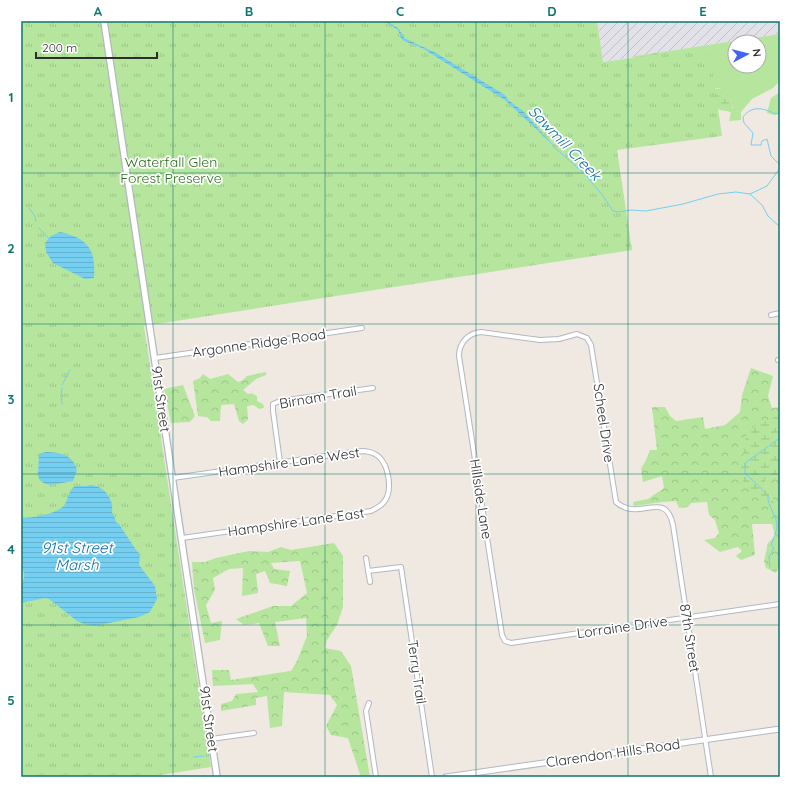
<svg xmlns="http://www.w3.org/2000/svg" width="801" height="798" viewBox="0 0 801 798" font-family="Quicksand,sans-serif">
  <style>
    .industrial { fill: url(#industrial-furrows) }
    .grass { fill: #b6e59e; fill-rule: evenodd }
    .forest { fill: url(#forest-crowns) }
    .wetland { fill: url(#wetland-marsh) }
    .park { fill: url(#park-tufts) }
    .water { fill: url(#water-rules) }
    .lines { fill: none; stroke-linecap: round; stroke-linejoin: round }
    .stream { stroke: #75cff0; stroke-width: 1 }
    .minor-casing { stroke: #b4b7c1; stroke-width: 6 }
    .tertiary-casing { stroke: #b4b7c1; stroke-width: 7 }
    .secondary-casing { stroke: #b4b7c1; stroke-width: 8 }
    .minor { stroke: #fff; stroke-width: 4 }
    .tertiary { stroke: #fff; stroke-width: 5 }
    .secondary { stroke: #fff; stroke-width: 5.5 }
    .grid { fill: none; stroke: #0f766e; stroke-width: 1; stroke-opacity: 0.55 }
    .labels { text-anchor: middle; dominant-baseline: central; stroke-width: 3.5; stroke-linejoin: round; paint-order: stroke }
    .park-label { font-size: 14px; fill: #2c6e1b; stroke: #fff }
    .street-label { font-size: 14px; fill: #2e2e2e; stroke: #fff }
    .water-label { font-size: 15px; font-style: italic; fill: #0d6fa3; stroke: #fff }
    .neatline { fill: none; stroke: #0f766e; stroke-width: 1.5 }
    .grid-label { font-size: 13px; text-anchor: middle; font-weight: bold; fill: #0f766e }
  </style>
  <defs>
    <pattern id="industrial-furrows" width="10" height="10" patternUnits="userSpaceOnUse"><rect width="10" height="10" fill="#e3e1e8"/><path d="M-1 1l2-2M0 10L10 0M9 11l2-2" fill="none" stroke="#c3c1c7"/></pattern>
    <pattern id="forest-crowns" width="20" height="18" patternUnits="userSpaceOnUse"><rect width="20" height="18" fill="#b6e59e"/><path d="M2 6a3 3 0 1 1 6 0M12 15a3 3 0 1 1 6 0" fill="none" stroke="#9dc588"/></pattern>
    <pattern id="wetland-marsh" width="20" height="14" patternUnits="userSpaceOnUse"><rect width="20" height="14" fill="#b6e59e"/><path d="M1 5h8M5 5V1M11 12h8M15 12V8" fill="none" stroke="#9dc588"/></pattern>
    <pattern id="park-tufts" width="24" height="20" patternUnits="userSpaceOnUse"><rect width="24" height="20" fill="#b6e59e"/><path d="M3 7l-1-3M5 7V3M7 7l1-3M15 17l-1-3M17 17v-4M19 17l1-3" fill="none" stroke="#9dc588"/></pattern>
    <pattern id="water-rules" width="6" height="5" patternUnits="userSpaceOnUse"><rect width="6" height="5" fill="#75cff0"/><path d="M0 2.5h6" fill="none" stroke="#66b2ce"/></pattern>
  </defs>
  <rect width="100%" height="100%" fill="#efe9e1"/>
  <!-- industrial -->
  <path class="industrial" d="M 597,21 L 780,21 L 780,34 L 603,62 Z"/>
  <!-- grass -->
  <g class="grass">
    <path d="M 780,34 L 780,82 L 778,83 L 773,88 L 752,99 L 741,112 L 741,120 L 729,121 L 731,112 L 733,107 L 723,89 L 709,87 L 665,54 L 656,53 ZM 735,42 L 759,42 L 759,66 L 735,66 Z"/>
    <path d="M 780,92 L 780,114 L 774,115 L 767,113 L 771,98 Z"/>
  </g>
  <!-- forest -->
  <g class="forest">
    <path d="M 751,368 L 773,376 L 768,396 L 772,408 L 780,407 L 780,416 L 777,416 L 740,475 L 774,501 L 767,489 L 765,479 L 780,475 L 780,565 L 776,573 L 766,568 L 764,561 L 768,543 L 775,536 L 772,524 L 752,524 L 755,555 L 741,560 L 736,556 L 742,551 L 738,547 L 720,552 L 704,540 L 715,538 L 719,533 L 715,520 L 709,515 L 707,502 L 691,503 L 688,507 L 679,508 L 676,501 L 662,502 L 634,506 L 633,502 L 648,499 L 664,488 L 662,476 L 643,482 L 641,469 L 646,460 L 650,450 L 657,450 L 652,407 L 665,407 L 670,416 L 676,421 L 703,417 L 705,429 L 725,425 L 740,412 L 742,395 Z"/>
    <path d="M 266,372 L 266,375 L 256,379 L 243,390 L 248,394 L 251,393 L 257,396 L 257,401 L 263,404 L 264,408 L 259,409 L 254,405 L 247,406 L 248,419 L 243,424 L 239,421 L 234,404 L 221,405 L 220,421 L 211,421 L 207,417 L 198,416 L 193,381 L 200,378 L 203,374 L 210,379 L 228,374 L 238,382 L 243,380 L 247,376 Z"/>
    <path d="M 183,385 L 195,416 L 190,422 L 171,423 L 164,389 Z"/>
    <path d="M 334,543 L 343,556 L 343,607 L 337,625 L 327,640 L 325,648 L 341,651 L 351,666 L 370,777 L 361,777 L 348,738 L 331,735 L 326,726 L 337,705 L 330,695 L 284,692 L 282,726 L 270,728 L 267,696 L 256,698 L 256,705 L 221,711 L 221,704 L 232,701 L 236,694 L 258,692 L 253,684 L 213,686 L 212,670 L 229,670 L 231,680 L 291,671 L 297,661 L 307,636 L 306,618 L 275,622 L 280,646 L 268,646 L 259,623 L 244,625 L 236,619 L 273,606 L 291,606 L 307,593 L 300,561 L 271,563 L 274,569 L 290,571 L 287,586 L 270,583 L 265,571 L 256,574 L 258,593 L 242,596 L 243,568 L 229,569 L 213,578 L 215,590 L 206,605 L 211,623 L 222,621 L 220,640 L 205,643 L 194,589 L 192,562 L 205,562 L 216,558 L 249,551 L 268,552 L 281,547 L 291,550 Z"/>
  </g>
  <!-- wetland -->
  <g class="wetland">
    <path d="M 656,53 L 665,54 C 679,64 693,77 707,86 C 715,91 724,86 730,94 C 734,99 733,107 731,112 L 720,110 L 631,61 L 635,56 Z"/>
    <path d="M 777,416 L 780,416 L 780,475 L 765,479 L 767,489 L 774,501 L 774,506 L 761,500 L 749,491 L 740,475 L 747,430 Z"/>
  </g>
  <!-- park -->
  <path class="park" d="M 21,21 L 597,21 L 603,62 L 709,47 L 722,136 L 617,150 L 632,250 L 144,326 L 211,767 L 148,777 L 21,777 Z"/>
  <!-- water -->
  <g class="water">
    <path d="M 384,21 L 387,21 L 399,29 L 404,38 L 436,53 L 505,95 L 508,100 L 523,111 L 551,143 L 505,100 L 422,48 L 404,41 L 401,38 L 398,30 Z"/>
    <path d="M 60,232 C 88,238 96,250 94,278 L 85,279 L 53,263 L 46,252 L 45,243 L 51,236 Z"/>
    <path d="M 46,452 C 60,452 73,455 77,470 L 73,481 L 51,485 L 46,484 L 42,482 L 39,479 L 38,474 L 39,454 Z"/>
    <path d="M 90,485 C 105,486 114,499 112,513 L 115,518 L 116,522 L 119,524 L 136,550 L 140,554 L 139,565 L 155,586 L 157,599 L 150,612 L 139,617 L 94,626 L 84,624 L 77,621 L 49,599 L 45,598 L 21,603 C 21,598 21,594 21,589 C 22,580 28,577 21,567 L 21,518 C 32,518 59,514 65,504 C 68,499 69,490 74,487 C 78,485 85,487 90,485 Z"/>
  </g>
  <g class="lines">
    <!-- stream -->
    <g class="stream">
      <path d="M 780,112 L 776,114 C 763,108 752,105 743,117 L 744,123 L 753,133 L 751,145 L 761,145 L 762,141 L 767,139 L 771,156 L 780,165 L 780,167"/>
      <path d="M 544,135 L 555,148 L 585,174 L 603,196 L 613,211 L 619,212 L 631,210 L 646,211 L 683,204 L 718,194 L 736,192 L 750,194 L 762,205 L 768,216 L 780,227"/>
      <path d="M 750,194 L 767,186 L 780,168"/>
      <path d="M 29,208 L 35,216 L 36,221"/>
      <path d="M 39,228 L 49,239"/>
      <path d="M 62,385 L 70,370"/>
      <path d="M 62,388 L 61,395 L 62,404"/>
      <path d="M 770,567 L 769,557 L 774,548 L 771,545 C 773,539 777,532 777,526 C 777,515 767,507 768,495 L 745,473 L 745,463 L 780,438"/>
      <path d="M 208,755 L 210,755"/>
      <path d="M 194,757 L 204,756"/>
    </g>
    <defs>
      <g id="minor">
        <path d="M 771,315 L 780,313"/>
        <path d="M 155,358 L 362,328"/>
        <path d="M 778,360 L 780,360"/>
        <path d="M 280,462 L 273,411 L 273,404 L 280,401 L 373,388"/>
        <path d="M 173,478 L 360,451 C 366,451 373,452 378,456 C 389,465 393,491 384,502 C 381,506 375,509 371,511 L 182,538"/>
        <path d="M 366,558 L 370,582"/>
        <path d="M 368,571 L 401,567 L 432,777"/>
        <path d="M 369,703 L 366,711 L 376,777"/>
        <path d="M 211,739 L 254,733"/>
        <path d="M 711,777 C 699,693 686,609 673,525 C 665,488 639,523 616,502 L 591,345 L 587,338 L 577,334 L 559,339 L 540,340 L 481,332 C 468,333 459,343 459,356 L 502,635 L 505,641 L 511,643 L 780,604"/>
      </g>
      <path id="tertiary" d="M 446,777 L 780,729"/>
      <path id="secondary" d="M 104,21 L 217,777"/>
    </defs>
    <!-- minor casing -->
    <use href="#minor" class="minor-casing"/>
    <!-- tertiary casing -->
    <use href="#tertiary" class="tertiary-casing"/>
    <!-- secondary casing -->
    <use href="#secondary" class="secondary-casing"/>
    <!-- minor -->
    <use href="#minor" class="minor"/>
    <!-- tertiary -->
    <use href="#tertiary" class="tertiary"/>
    <!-- secondary -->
    <use href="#secondary" class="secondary"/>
  </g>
  <!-- grid -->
  <path class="grid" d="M 173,21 L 173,777M 325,21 L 325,777M 476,21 L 476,777M 628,21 L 628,777M 21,173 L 780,173M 21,324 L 780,324M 21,474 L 780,474M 21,625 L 780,625"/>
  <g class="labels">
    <!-- park labels -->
    <g class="park-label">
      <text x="171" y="162">Waterfall Glen<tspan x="171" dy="16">Forest Preserve</tspan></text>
    </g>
    <!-- street labels -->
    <g class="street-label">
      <text transform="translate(259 343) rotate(-8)">Argonne Ridge Road</text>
      <text transform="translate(318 397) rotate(-10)">Birnam Trail</text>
      <text transform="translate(161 399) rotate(82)">91st Street</text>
      <text transform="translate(604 423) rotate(82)">Scheel Drive</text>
      <text transform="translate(289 462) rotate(-8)">Hampshire Lane West</text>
      <text transform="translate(481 499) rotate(81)">Hillside Lane</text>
      <text transform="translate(296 522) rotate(-8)">Hampshire Lane East</text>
      <text transform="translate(622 627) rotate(-8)">Lorraine Drive</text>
      <text transform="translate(690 638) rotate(81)">87th Street</text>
      <text transform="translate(417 672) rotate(82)">Terry Trail</text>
      <text transform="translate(209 719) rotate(82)">91st Street</text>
      <text transform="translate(613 753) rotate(-8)">Clarendon Hills Road</text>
    </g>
    <!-- water labels -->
    <g class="water-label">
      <text transform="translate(565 143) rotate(46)">Sawmill Creek</text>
      <text x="77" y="547">91st Street<tspan x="77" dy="17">Marsh</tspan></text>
    </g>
  </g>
  <!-- border -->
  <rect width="801" height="798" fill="none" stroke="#ffffff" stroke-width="44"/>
  <!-- north arrow -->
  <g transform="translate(747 54) rotate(83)"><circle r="19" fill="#ffffff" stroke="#ababab"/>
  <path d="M0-3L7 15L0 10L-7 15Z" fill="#4264fb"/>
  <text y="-6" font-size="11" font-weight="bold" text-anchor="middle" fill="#2e2e2e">N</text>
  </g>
  <!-- scale -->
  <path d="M36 52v6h121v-6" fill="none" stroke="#2e2e2e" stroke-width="2"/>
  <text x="42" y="52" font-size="12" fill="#2e2e2e" stroke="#ffffff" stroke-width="3" paint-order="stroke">200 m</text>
  <rect x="22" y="22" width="757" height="754" class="neatline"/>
  <g class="grid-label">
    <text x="98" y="16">A</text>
    <text x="249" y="16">B</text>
    <text x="400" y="16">C</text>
    <text x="552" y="16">D</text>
    <text x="703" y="16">E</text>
    <text x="11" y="102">1</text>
    <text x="11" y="253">2</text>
    <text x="11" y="404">3</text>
    <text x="11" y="554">4</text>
    <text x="11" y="705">5</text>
  </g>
</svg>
